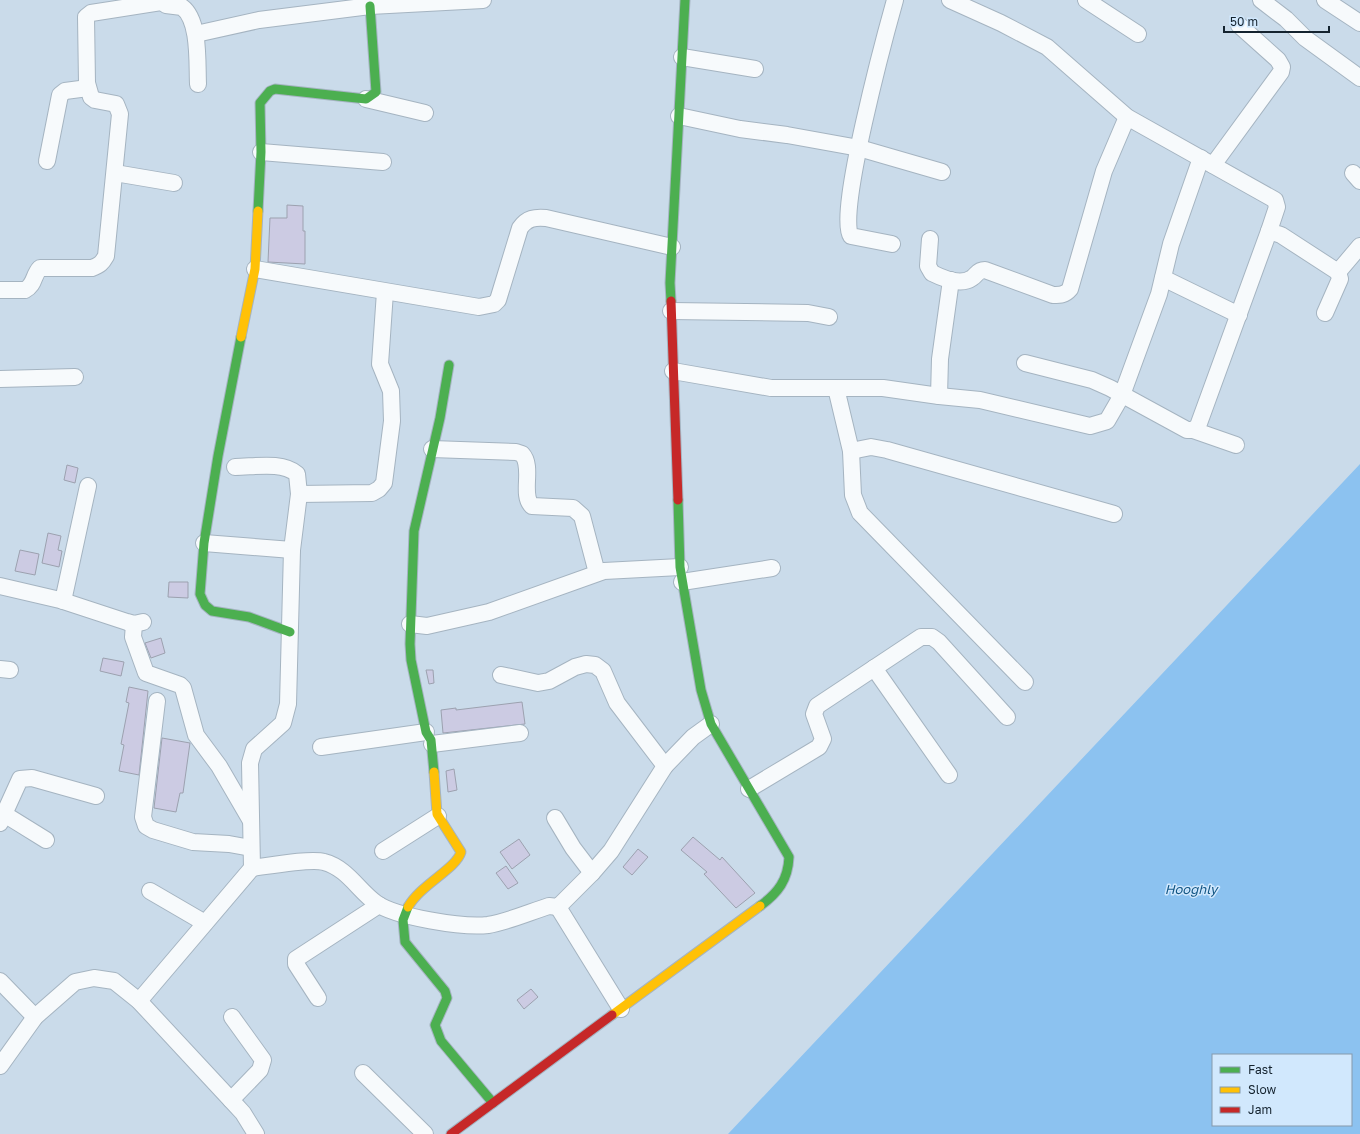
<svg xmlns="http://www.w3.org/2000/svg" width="1360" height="1134" viewBox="0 0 1360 1134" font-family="'Golos Text',sans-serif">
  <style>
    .water { fill: #8cc2f0; fill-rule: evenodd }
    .building { fill: #cccbe3; stroke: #9ca1af }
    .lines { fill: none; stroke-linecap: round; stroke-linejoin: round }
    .street-casing { stroke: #a5b4c1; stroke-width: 18 }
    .fast-casing { stroke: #a5b4c1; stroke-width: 11 }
    .slow-casing { stroke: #a5b4c1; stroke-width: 11 }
    .jam-casing { stroke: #a5b4c1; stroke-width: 11 }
    .street { stroke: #f7fafc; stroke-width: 16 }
    .fast { stroke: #4caf50; stroke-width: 9 }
    .slow { stroke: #ffc107; stroke-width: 9 }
    .jam { stroke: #c62828; stroke-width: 9 }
    .labels { text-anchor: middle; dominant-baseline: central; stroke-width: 3; stroke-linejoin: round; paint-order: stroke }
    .water-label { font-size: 13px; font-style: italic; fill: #125685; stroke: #d1e8fd }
  </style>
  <rect width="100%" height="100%" fill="#cadbea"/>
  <!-- water -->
  <path class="water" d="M 1360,464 L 1360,1134 L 728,1134 ZM 1213,1055 L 1351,1055 L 1351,1125 L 1213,1125 Z"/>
  <!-- building -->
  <g class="building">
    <path d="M 287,205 L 303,206 L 303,231 L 305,231 L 305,264 L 268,262 L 270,218 L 287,218 Z"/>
    <path d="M 67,465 L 78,468 L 75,483 L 64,480 Z"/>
    <path d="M 48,533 L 61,536 L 58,550 L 62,551 L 59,567 L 42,563 Z"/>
    <path d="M 20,550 L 39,554 L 35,575 L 15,571 Z"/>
    <path d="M 169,582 L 188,582 L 188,598 L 168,597 Z"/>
    <path d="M 161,638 L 165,653 L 151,658 L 145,643 Z"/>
    <path d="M 103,658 L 124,662 L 121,676 L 100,671 Z"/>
    <path d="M 426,670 L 433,670 L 434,683 L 429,684 Z"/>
    <path d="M 129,687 L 148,691 L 139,775 L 119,771 L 124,745 L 121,744 L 129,703 L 126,702 Z"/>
    <path d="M 522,702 L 525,724 L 443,733 L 441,710 L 456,708 L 456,710 Z"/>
    <path d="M 162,738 L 190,743 L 183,793 L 180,793 L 176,812 L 154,808 Z"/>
    <path d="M 454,769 L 457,790 L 448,792 L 446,771 Z"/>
    <path d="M 693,837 L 720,860 L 722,857 L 755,893 L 736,908 L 704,874 L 707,872 L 681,850 Z"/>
    <path d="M 519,839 L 530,855 L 512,869 L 500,852 Z"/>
    <path d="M 638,849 L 648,857 L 632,875 L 623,867 Z"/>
    <path d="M 506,866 L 518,883 L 508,889 L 496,873 Z"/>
    <path d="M 531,989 L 538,997 L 524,1009 L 517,1000 Z"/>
  </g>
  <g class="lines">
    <defs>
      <g id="street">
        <path d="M 161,0 L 166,5 L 182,7 C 200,20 197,63 198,84"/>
        <path d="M 950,0 L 1001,23 L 1047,47 L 1127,117 L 1275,200 L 1277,207 L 1269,231 L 1281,235 L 1338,272 L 1340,279 L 1325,313"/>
        <path d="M 1086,0 L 1138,34"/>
        <path d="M 1261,0 L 1286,19 L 1305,38 L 1360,78"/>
        <path d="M 1325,0 L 1360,23"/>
        <path d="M 196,34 L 259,20 L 370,6 L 483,0"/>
        <path d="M 682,57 L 755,69"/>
        <path d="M 366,99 L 425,113"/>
        <path d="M 679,116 L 740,129 L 787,135 L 859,148 L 942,172"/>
        <path d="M 261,152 L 383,162"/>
        <path d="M 47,161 L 60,95 L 65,91 L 88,88"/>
        <path d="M 1213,165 L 1281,72 L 1282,67 L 1278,60 L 1239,25"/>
        <path d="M 115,173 L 174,183"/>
        <path d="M 1353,173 L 1360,181"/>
        <path d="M 930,239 L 928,266 L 932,273 C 942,278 961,286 972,278 C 977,275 977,270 985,270 L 1053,295 C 1060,295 1065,295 1070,289 L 1104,171 L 1127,117"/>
        <path d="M 892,244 L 851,236 C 836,216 886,32 895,0"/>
        <path d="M 255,269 L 479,307 L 494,304 L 498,300 L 520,228 C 527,218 535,217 546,218 L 672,247"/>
        <path d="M 1338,272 L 1360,246"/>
        <path d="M 1163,278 L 1239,315"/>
        <path d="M 0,290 L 25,290 C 35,285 33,275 40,268 L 92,268 C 100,265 102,263 106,256 L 120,114 L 116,104 L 95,100 L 91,97 L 87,83 L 86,17 L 91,13 L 161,2"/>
        <path d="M 671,311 L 808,313 L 829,317"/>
        <path d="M 1025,363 L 1092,380 L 1110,388 L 1187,430 L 1193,430 L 1198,426 L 1269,231"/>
        <path d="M 673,371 L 771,388 L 883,388 L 939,396 L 980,400 L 1090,426 L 1107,421 L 1122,395 L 1159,294 L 1171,244 L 1201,158"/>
        <path d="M 0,379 L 75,377"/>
        <path d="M 836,388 L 851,451 L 853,495 L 860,513 L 1025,682"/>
        <path d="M 939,396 L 940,359 L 951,280"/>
        <path d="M 1193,430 L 1236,445"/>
        <path d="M 432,449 L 516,452 L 522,454 C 534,467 520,495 532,506 L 573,508 L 582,516 L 597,573"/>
        <path d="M 851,451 L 871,447 L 887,450 L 1114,514"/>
        <path d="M 299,494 L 372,493 L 379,489 L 384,483 L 392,421 L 391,391 L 380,364 L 385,292"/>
        <path d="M 204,543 L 292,550"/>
        <path d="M 682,582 L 772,568"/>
        <path d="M 0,586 L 60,600 L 127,622 L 134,624 L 143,622"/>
        <path d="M 63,601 L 88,486"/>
        <path d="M 134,624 L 133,637 L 146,673 L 180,685 L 183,688 L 196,735 L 219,766 L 251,821"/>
        <path d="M 410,624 L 427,626 L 489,612 L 604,571 L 680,567"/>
        <path d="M 874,668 L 949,775"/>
        <path d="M 0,669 L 10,670"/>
        <path d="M 501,675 L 538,683 L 549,681 L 575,667 L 586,664 L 595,665 L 603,671 L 617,703 L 665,766"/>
        <path d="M 157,701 L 143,817 L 146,826 L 153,830 L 193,842 L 229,844 L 251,848"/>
        <path d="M 432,744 L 520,733"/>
        <path d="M 321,747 L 426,732"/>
        <path d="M 749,789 L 819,747 L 823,739 L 814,714 L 817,706 L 921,637 L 932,637 L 939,642 L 1007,717"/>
        <path d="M 4,814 L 46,840"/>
        <path d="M 555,818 L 573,848 L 592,873"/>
        <path d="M 0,823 L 20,779 L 32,778 L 96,796"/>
        <path d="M 383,851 L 438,816"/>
        <path d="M 252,868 C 268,866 311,858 324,862 C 347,868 358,890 376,903 C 395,917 464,928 488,925 C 507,922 530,912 549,906 L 558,907 L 592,873 L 611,851 L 665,766 L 693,737 L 711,724"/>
        <path d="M 150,891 L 205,923"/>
        <path d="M 558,907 L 621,1009"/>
        <path d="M 0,981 L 35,1017"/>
        <path d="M 318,998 L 296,964 L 296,959 L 379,905"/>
        <path d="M 139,1001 L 252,868 L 250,763 L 254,749 L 283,723 L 288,704 L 292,550 L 299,494 L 297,474 C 282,461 254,467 235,467"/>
        <path d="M 0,1066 L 35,1017 L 75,982 L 94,978 L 114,981 L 139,1001 L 231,1100 L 243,1113 L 256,1134"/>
        <path d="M 363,1073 L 425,1134"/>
        <path d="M 231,1100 L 260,1070 L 263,1060 L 232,1017"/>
      </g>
      <g id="fast">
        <path d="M 258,211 L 261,152 L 260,103 L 270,91 L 275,89 L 366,99 L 376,92 L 370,6"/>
        <path d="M 671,301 L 670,283 L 685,0"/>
        <path d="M 241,337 L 218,456 L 204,543 L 200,594 L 205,605 L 212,611 L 249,617 L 290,632"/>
        <path d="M 678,500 L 680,567 L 701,690 L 711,724 L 789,857 C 788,880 778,893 760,906"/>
        <path d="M 434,772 L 431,740 L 426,732 L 411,660 L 410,644 L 414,531 L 440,418 L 449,365"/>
        <path d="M 408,907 L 403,920 L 405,942 L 445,991 L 447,998 L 435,1025 L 441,1041 L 493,1103"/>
      </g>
      <g id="slow">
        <path d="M 241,337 L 255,269 L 258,211"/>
        <path d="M 408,907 C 420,885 456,869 461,852 L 437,814 L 434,772"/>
        <path d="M 612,1015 L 760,906"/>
      </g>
      <g id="jam">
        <path d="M 671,301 L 678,500"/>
        <path d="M 451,1134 L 612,1015"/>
      </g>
    </defs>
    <!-- street casing -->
    <use href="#street" class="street-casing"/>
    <!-- fast casing -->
    <use href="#fast" class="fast-casing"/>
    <!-- slow casing -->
    <use href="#slow" class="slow-casing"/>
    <!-- jam casing -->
    <use href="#jam" class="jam-casing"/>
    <!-- street -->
    <use href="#street" class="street"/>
    <!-- fast -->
    <use href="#fast" class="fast"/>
    <!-- slow -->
    <use href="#slow" class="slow"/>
    <!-- jam -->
    <use href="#jam" class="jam"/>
  </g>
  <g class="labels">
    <!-- water labels -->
    <g class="water-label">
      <text x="1191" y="889">Hooghly</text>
    </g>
  </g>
  <!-- legend -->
  <rect x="1212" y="1054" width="140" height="72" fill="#d1e8fd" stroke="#8599ab"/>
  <rect x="1220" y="1067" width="20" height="6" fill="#4caf50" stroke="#8599ab"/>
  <text x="1248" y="1074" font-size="12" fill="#14232f">Fast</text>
  <rect x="1220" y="1087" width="20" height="6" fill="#ffc107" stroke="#8599ab"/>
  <text x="1248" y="1094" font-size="12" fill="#14232f">Slow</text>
  <rect x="1220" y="1107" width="20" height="6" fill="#c62828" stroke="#8599ab"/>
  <text x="1248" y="1114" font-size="12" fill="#14232f">Jam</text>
  <!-- scale -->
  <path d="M1224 26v6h105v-6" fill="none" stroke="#14232f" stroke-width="2"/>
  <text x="1230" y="26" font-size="12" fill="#14232f" stroke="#d1e8fd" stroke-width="3" paint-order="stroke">50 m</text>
</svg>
